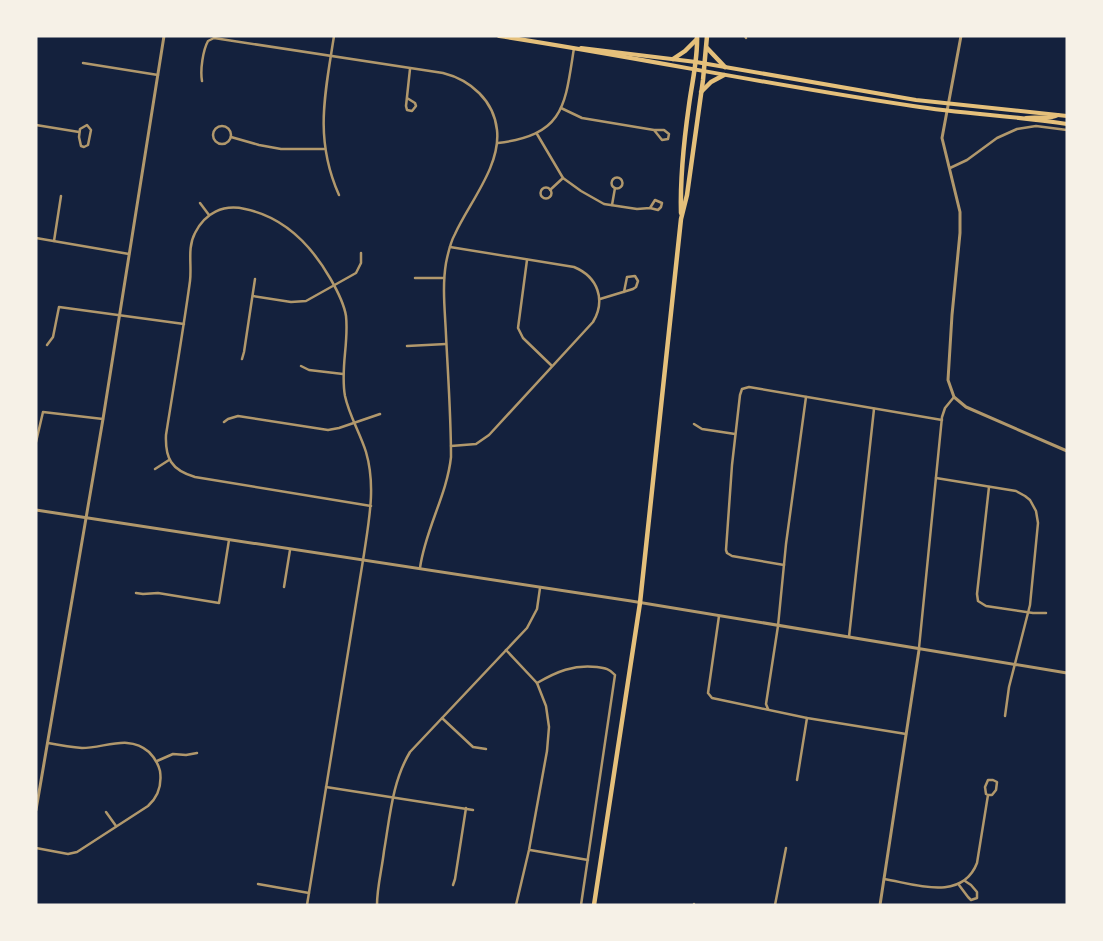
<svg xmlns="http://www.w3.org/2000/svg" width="1103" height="941" viewBox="0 0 1103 941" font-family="Manrope,sans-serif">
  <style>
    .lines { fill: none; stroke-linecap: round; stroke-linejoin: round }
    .minor { stroke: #b1986c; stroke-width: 2.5 }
    .tertiary { stroke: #b1986c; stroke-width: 3 }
    .secondary { stroke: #e5c07b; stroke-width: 4 }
    .trunk { stroke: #e5c07b; stroke-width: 4.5 }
  </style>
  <rect width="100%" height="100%" fill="#14213d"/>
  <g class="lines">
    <!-- minor -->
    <g class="minor">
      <path d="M 334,36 C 325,94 314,139 339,195"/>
      <path d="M 745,36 L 746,38"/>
      <path d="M 83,63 L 158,75"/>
      <path d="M 202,81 C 200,70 203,50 208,41 L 214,38 L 443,73 C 471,80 494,101 497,130 C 501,166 469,203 455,234 C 450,243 448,253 446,263 C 442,287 445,311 446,335 C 448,376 451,416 451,457 C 447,495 425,530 420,568"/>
      <path d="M 407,98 L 415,103 L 416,106 L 412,111 L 407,110 L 406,106 L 410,69"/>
      <path d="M 561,108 L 582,118 L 654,130 L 664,130 L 669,134 L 668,139 L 662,140 L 654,130"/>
      <path d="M 36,125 L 79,132"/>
      <path d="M 87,125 L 91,130 L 88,145 L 84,147 L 81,146 L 79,137 L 80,129 Z"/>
      <circle cx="222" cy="135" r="9"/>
      <path d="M 537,134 L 563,178 L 581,191 L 604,204 L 637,209 L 650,208 L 658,210 L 661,207 L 662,203 L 655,200 L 650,208"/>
      <path d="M 231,137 L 259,145 L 281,149 L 324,149"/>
      <path d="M 498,143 C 565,135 565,105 574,48"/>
      <path d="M 950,168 L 967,160 L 997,138 L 1017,129 L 1036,126 L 1067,130"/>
      <circle cx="617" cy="183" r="5.5"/>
      <circle cx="546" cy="193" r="5.5"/>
      <path d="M 550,190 L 563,178"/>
      <path d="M 200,203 L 209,215"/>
      <path d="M 612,205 L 615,188"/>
      <path d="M 36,238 L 129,254"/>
      <path d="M 54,241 L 61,196"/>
      <path d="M 450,247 L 574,267 C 598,277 606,300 593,322 L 489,435 L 476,444 L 451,446"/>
      <path d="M 527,260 L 518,328 L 523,338 L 552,366"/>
      <path d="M 415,278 L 444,278"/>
      <path d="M 253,296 L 291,302 L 306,301 L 356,273 L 361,263 L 361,253"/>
      <path d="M 600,299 L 633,289 L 636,287 L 638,281 L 635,276 L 627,277 L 624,292"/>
      <path d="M 47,345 L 53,337 L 59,307 L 184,324"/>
      <path d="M 407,346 L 446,344"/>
      <path d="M 242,359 L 244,352 L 255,279"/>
      <path d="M 301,366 L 309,370 L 343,374"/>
      <path d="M 224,422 L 228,419 L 238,416 L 328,430 L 339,428 L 380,414"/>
      <path d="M 694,424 L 702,429 L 735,434"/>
      <path d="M 36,442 L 43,412 L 103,419"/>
      <path d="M 155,469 L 169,460"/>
      <path d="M 936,478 L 1016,491 L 1025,496 L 1030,500 L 1036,511 L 1038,523 L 1030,605 L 1009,687 L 1005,716"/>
      <path d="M 989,487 L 977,594 L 978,601 L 986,606 L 1033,613 L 1046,613"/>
      <path d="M 784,565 L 732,556 L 727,553 L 726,550 L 732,465 L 740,395 L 742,389 L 749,387 L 942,420"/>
      <path d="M 284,587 L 290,550"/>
      <path d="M 136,593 L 143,594 L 158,593 L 219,603 L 229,540"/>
      <path d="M 719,616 L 708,693 L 712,698 L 807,718 L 906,734"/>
      <path d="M 849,637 L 874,409"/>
      <path d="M 919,648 L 942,417 L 945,408 L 954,397"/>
      <path d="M 506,650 L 537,683 L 546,706 L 549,727 L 547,751 L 529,850 L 516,905"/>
      <path d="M 537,683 C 556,672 574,664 597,667 C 605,668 610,669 615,675 L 581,905"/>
      <path d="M 768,709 L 766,704 L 778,626 L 786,544 L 806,397"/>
      <path d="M 442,718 L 473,747 L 486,749"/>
      <path d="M 157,761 L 173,754 L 186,755 L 197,753"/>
      <path d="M 797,780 L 807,718"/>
      <path d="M 326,787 L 473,810"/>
      <path d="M 106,812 L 116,826"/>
      <path d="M 36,848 L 68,854 L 77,852 L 148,806 C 158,797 162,785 160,771 C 158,763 155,758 149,752 C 129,734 105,748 82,748 C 71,747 59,745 48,743"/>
      <path d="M 530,850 L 588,860"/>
      <path d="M 884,879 C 915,884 962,902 977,863 L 988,795 L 986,794 L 985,787 L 988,780 L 993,780 L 997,782 L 996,790 L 992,795 L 988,795"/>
      <path d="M 258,884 L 309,893"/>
      <path d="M 453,885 L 455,879 L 466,808"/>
      <path d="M 959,885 L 968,897 L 971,900 L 977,898 L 977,892 L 971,885 L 965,881"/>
      <path d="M 307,905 L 364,554 C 369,520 376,486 366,452 C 360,433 349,415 345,396 C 340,369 349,343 346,316 C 344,303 337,290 330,278 C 311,245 284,217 245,209 C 223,204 205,213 195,233 C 187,248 192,265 190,281 C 183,332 174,384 166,435 C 165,458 171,470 195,477 L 371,506"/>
      <path d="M 377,905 C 377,887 382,869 384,851 C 390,817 392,782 410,752 L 527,628 L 537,609 L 540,588"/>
      <path d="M 694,905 L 694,904"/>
      <path d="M 775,905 L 786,848"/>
    </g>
    <!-- tertiary -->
    <g class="tertiary">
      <path d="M 961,36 L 942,138 L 960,212 L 960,233 L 952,315 L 948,380 L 954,397 L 966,407 L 1067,451"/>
      <path d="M 36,510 L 631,601 L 1067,673"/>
      <path d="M 36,810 L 103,419 L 164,36"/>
      <path d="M 880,905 L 919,650"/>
    </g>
    <!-- secondary -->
    <g class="secondary">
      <path d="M 499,36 C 637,57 774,86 913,106 C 964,114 1016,116 1067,124"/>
      <path d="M 581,48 L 696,62 L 916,100 L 1067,116"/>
      <path d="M 1026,118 C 1037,116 1049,120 1058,115"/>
    </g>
    <!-- trunk -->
    <g class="trunk">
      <path d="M 707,48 L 725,67"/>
      <path d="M 673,59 L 685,51 L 697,39"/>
      <path d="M 701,92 L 711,82 L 724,75"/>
      <path d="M 681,213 C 680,177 684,140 689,105 C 692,82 698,59 697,36"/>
      <path d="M 594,905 L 640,603 L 681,219 L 687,195 L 703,80 L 707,36"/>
    </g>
  </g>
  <!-- border -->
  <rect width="1103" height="941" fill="none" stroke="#f6f1e7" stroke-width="75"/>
</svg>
